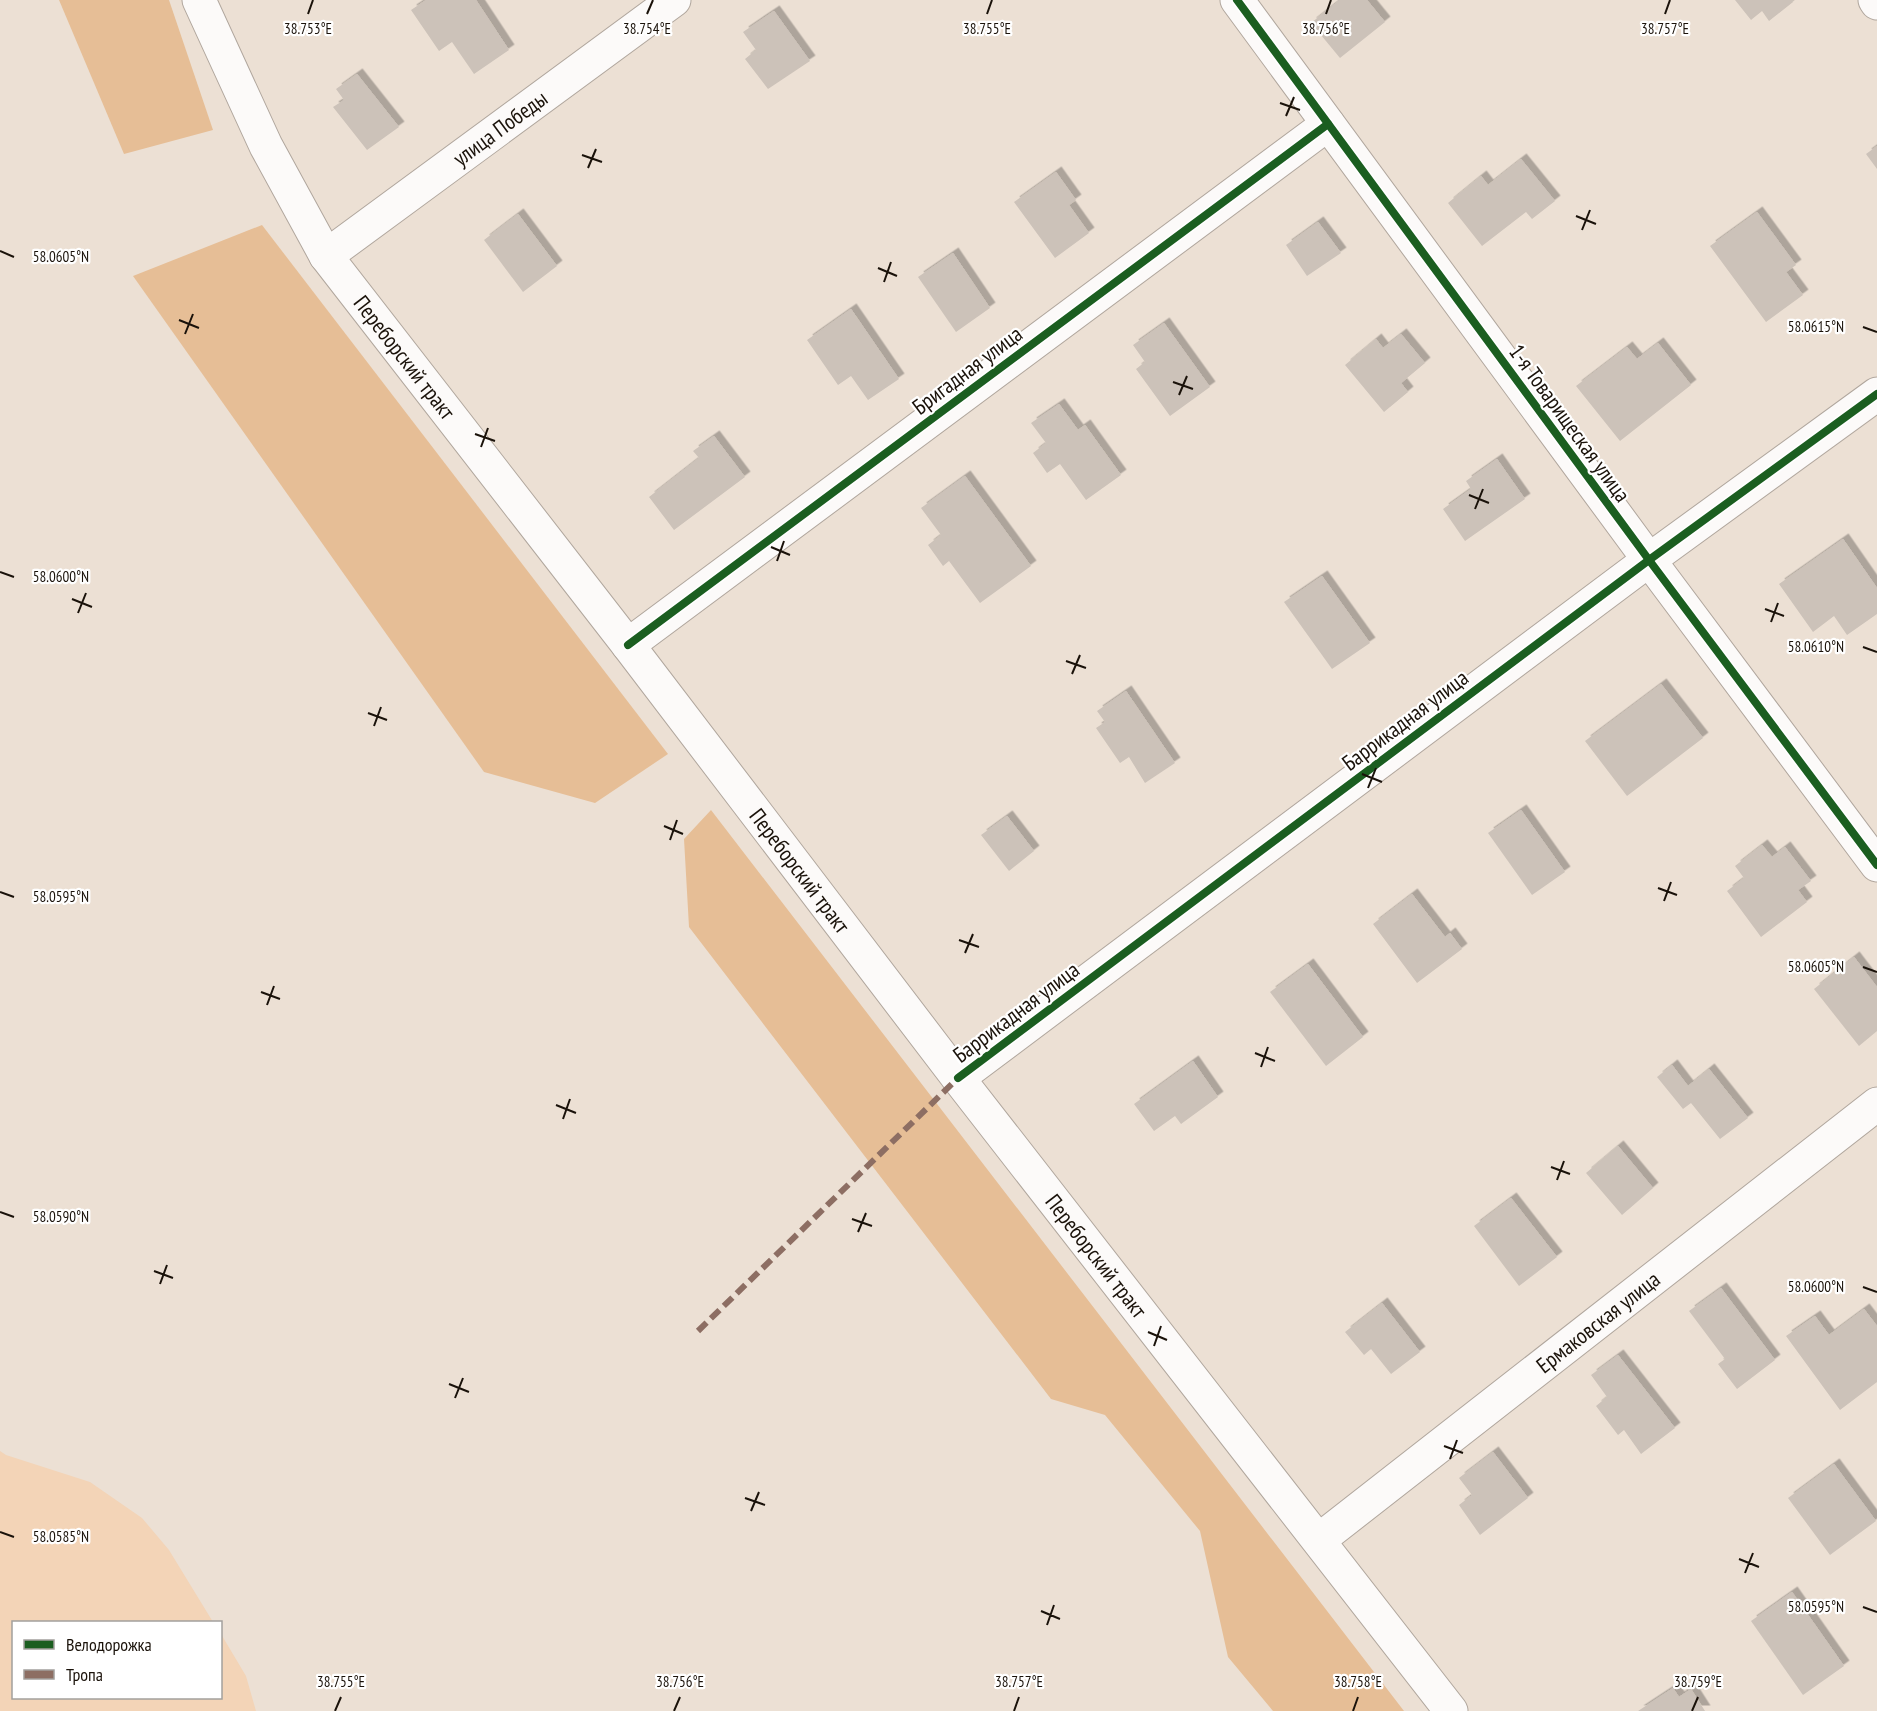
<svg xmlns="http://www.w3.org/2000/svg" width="1877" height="1711" viewBox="0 0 1877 1711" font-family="'PT Sans Narrow',sans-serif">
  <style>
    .green { fill: #f3d4b7 }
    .forest { fill: #e6be96 }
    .building { fill: #ccc2b9; filter: url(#shadow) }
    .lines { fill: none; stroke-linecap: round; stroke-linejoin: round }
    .minor-casing { stroke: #b0a69d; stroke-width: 35 }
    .major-casing { stroke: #b0a69d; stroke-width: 35 }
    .minor { stroke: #fcfaf9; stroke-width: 33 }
    .major { stroke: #fcfaf9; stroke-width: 33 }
    .quiet { stroke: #8d6e63; stroke-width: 6; stroke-dasharray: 12 6; stroke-linecap: butt }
    .cycleway-casing { stroke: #fff; stroke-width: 11 }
    .cycleway { stroke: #1b5e20; stroke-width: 8 }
    .ticks { fill: none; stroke: #1a120a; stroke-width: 2 }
    .labels { text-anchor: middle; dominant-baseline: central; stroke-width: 4.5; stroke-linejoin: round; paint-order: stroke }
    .street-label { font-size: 22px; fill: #1a120a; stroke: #fff }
    .ticks-label { font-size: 15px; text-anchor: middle; fill: #1a120a; stroke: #fff; stroke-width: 4.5; stroke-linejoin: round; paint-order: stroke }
  </style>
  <defs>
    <filter id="shadow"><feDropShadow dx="5.5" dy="-5.5" stdDeviation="0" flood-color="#0004"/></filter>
  </defs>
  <rect width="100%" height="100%" fill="#ece0d4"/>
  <!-- green -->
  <path class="green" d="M 0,1451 L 6,1455 L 90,1482 L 142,1518 L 169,1550 L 213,1622 L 14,1622 L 14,1698 L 220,1698 L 221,1634 L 246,1676 L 256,1711 L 0,1711 Z"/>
  <!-- forest -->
  <g class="forest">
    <path d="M 59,0 L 169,0 L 213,130 L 124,154 Z"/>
    <path d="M 262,225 L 668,754 L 595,803 L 484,772 L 133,276 Z"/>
    <path d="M 711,810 L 1404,1711 L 1273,1711 L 1228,1657 L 1200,1531 L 1105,1415 L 1051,1399 L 689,927 L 684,839 Z"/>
  </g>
  <!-- building -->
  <g class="building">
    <path d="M 426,0 L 476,0 L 509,50 L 474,74 L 452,42 L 439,51 L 411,10 Z"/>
    <path d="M 1340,0 L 1367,0 L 1385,22 L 1340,58 L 1311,23 Z"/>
    <path d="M 1735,0 L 1792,0 L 1793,2 L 1769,21 L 1762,11 L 1751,20 Z"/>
    <path d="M 774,11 L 810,61 L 768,89 L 745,59 L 756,50 L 743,32 Z"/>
    <path d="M 357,74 L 399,127 L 367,150 L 333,107 L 344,100 L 336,89 Z"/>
    <path d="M 1877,146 L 1877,169 L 1866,154 Z"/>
    <path d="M 1521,159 L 1555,201 L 1532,219 L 1526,212 L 1482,246 L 1448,203 L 1481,176 L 1488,185 Z"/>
    <path d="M 1056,172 L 1076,200 L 1069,205 L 1089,233 L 1055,258 L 1014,202 Z"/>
    <path d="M 1757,212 L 1796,265 L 1786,272 L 1803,295 L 1766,322 L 1710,246 Z"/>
    <path d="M 518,214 L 557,266 L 523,292 L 484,240 Z"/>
    <path d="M 1318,222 L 1341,253 L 1307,276 L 1286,245 Z"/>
    <path d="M 953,253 L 990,308 L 956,332 L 918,277 Z"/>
    <path d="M 851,309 L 899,379 L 868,400 L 851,376 L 838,385 L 807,340 Z"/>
    <path d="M 1164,323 L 1210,387 L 1170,416 L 1136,369 L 1145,362 L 1133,345 Z"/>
    <path d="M 1401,334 L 1425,363 L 1401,383 L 1408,392 L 1384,412 L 1345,365 L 1376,339 L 1383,348 Z"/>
    <path d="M 1658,343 L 1691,385 L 1620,441 L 1576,386 L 1627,347 L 1637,359 Z"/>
    <path d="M 1059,404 L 1078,430 L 1085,425 L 1121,475 L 1086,500 L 1060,464 L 1047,473 L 1033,453 L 1046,443 L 1031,423 Z"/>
    <path d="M 714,436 L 745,477 L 674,530 L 649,497 L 699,458 L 693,451 Z"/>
    <path d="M 1497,459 L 1525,499 L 1465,541 L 1443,509 L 1471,489 L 1466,481 Z"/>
    <path d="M 965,476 L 1031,566 L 980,603 L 949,561 L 943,566 L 928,545 L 941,535 L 921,508 Z"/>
    <path d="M 1843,539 L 1877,588 L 1877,614 L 1847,635 L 1834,616 L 1813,632 L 1779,584 Z"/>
    <path d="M 1322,576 L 1370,643 L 1332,669 L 1284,602 Z"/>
    <path d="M 1661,684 L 1703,738 L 1627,796 L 1585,741 Z"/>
    <path d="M 1126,691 L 1175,763 L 1145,783 L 1129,757 L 1120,763 L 1096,728 L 1105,722 L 1097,711 Z"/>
    <path d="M 1521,810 L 1565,872 L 1532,895 L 1488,833 Z"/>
    <path d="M 1007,816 L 1034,851 L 1009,871 L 981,835 Z"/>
    <path d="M 1762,845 L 1772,857 L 1785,847 L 1811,881 L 1798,890 L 1807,902 L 1761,937 L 1727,891 L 1744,878 L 1735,866 Z"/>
    <path d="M 1412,894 L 1445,937 L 1450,933 L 1462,949 L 1417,983 L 1373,924 Z"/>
    <path d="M 1854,957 L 1877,987 L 1877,1031 L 1859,1046 L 1814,989 Z"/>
    <path d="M 1308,964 L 1363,1037 L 1326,1066 L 1270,992 Z"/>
    <path d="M 1193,1061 L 1218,1097 L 1181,1124 L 1175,1116 L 1154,1131 L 1134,1104 Z"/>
    <path d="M 1672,1065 L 1688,1086 L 1709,1069 L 1748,1118 L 1720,1139 L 1691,1103 L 1683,1109 L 1657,1077 Z"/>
    <path d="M 1618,1146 L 1653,1188 L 1622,1215 L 1586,1173 Z"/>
    <path d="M 1511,1198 L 1557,1257 L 1519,1286 L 1474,1226 Z"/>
    <path d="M 1721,1288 L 1775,1360 L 1737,1389 L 1718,1364 L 1725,1359 L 1689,1311 Z"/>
    <path d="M 1382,1303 L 1420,1352 L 1391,1374 L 1371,1349 L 1364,1355 L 1345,1332 Z"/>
    <path d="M 1864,1309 L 1877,1326 L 1877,1382 L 1840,1410 L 1786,1336 L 1815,1316 L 1829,1335 Z"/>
    <path d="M 1618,1355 L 1675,1428 L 1641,1454 L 1624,1430 L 1618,1435 L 1596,1406 L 1607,1397 L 1591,1375 Z"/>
    <path d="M 1493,1452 L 1528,1498 L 1480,1535 L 1459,1505 L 1472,1495 L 1459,1478 Z"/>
    <path d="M 1834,1464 L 1876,1521 L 1830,1555 L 1788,1498 Z"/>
    <path d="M 1792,1592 L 1844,1666 L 1803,1695 L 1751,1621 Z"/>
    <path d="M 1673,1688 L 1679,1697 L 1691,1689 L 1705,1711 L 1638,1711 Z"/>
  </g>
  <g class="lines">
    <defs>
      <g id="minor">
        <path d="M 1237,0 L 1649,560 L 1877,865"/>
        <path d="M 1875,0 L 1877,3"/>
        <path id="s1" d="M 326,256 L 674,0"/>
        <path d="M 628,645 L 1328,124"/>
        <path d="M 958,1078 L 1649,560 L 1877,394"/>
        <path id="s2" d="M 1319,1540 L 1877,1104"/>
      </g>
      <g id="major">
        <path id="s3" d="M 199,0 L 266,146 L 326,256 L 628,645 L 958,1078 L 1451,1711"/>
      </g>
    </defs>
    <!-- minor casing -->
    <use href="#minor" class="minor-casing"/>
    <!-- major casing -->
    <use href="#major" class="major-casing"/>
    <!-- minor -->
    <use href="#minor" class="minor"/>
    <!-- major -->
    <use href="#major" class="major"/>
    <!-- quiet -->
    <path class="quiet" d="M 698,1331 L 958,1078"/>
    <defs>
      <g id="cycleway">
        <path d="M 1237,0 L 1649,560 L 1877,865"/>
        <path d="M 628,645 L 1328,124"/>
        <path d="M 958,1078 L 1649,560 L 1877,394"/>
      </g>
    </defs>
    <!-- cycleway casing -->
    <use href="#cycleway" class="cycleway-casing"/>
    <!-- cycleway -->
    <use href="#cycleway" class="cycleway"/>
  </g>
  <!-- ticks -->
  <path class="ticks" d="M 308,14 L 313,0M 647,14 L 653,0M 987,14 L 992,0M 1326,14 L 1331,0M 1665,14 L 1670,0M 1280,103 L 1300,110M 1286,116 L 1294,97M 582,155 L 602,162M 588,168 L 596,149M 1576,216 L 1596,224M 1582,230 L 1590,210M 0,251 L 14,257M 878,268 L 897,276M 884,282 L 891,262M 179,320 L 199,328M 1863,327 L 1877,332M 185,334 L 193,314M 1173,382 L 1193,389M 1179,395 L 1187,376M 475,434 L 495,441M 481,447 L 488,428M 1469,495 L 1489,503M 1475,509 L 1483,489M 771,547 L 790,555M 777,561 L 784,541M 0,572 L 14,577M 72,599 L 92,607M 1765,609 L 1784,616M 78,613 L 86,593M 1771,622 L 1778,603M 1863,647 L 1877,652M 1066,661 L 1086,668M 1072,674 L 1080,655M 368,713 L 387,720M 374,726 L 381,707M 1362,774 L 1382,782M 1368,788 L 1376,768M 664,826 L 683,834M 670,840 L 677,820M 1658,888 L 1677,895M 0,892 L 14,897M 1664,901 L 1671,882M 959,940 L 979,947M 965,953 L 973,934M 1863,967 L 1877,972M 261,992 L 280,999M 267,1005 L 274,986M 1255,1053 L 1275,1061M 1261,1067 L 1268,1047M 556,1105 L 576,1113M 563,1119 L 570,1099M 1551,1167 L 1570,1174M 1557,1180 L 1564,1161M 0,1212 L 14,1217M 852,1219 L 872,1226M 858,1232 L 866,1213M 154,1271 L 173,1278M 160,1284 L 167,1265M 1863,1287 L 1877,1292M 1148,1332 L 1167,1340M 1154,1346 L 1161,1326M 449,1384 L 469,1392M 455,1398 L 463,1378M 1444,1446 L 1463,1453M 1450,1459 L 1457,1440M 745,1498 L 765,1505M 751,1511 L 759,1492M 0,1532 L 14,1537M 1739,1559 L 1759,1567M 1745,1573 L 1753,1553M 1863,1607 L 1877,1612M 1041,1611 L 1060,1619M 1047,1625 L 1054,1605M 335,1711 L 341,1697M 674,1711 L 680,1697M 1014,1711 L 1019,1697M 1353,1711 L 1358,1697M 1692,1711 L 1698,1697"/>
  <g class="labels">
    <!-- street labels -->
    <g class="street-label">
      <text stroke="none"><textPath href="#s1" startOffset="216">улица Победы</textPath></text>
      <text stroke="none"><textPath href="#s3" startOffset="414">Переборский тракт</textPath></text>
      <text transform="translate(967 370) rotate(-37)">Бригадная улица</text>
      <text transform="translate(1570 423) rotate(54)">1-я Товарищеская улица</text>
      <text transform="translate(1405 720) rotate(-37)">Баррикадная улица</text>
      <text stroke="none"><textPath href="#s3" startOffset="1062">Переборский тракт</textPath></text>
      <text transform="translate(1016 1012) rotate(-37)">Баррикадная улица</text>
      <text stroke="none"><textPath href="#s3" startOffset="1548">Переборский тракт</textPath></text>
      <text stroke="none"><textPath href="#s2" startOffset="354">Ермаковская улица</textPath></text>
    </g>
  </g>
  <g class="ticks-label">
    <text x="1665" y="34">38.757°E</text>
    <text x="308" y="34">38.753°E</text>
    <text x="647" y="34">38.754°E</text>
    <text x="987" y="34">38.755°E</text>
    <text x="1326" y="34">38.756°E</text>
    <text x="61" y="262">58.0605°N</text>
    <text x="1816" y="332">58.0615°N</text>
    <text x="61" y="582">58.0600°N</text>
    <text x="1816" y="652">58.0610°N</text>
    <text x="61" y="902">58.0595°N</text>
    <text x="1816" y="972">58.0605°N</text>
    <text x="61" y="1222">58.0590°N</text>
    <text x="1816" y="1292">58.0600°N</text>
    <text x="61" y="1542">58.0585°N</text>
    <text x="1816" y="1612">58.0595°N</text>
    <text x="341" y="1687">38.755°E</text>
    <text x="680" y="1687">38.756°E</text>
    <text x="1019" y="1687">38.757°E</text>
    <text x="1358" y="1687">38.758°E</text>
    <text x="1698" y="1687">38.759°E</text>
  </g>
  <!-- legend -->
  <rect x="12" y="1621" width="210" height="78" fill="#ffffff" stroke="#a3a09d" stroke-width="1.5"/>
  <rect x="24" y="1640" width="30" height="9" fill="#1b5e20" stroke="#a3a09d" stroke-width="1.5"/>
  <text x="66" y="1651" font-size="18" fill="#1a120a">Велодорожка</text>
  <rect x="24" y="1670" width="30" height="9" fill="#8d6e63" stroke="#a3a09d" stroke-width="1.5"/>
  <text x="66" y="1681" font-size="18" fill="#1a120a">Тропа</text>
</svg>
